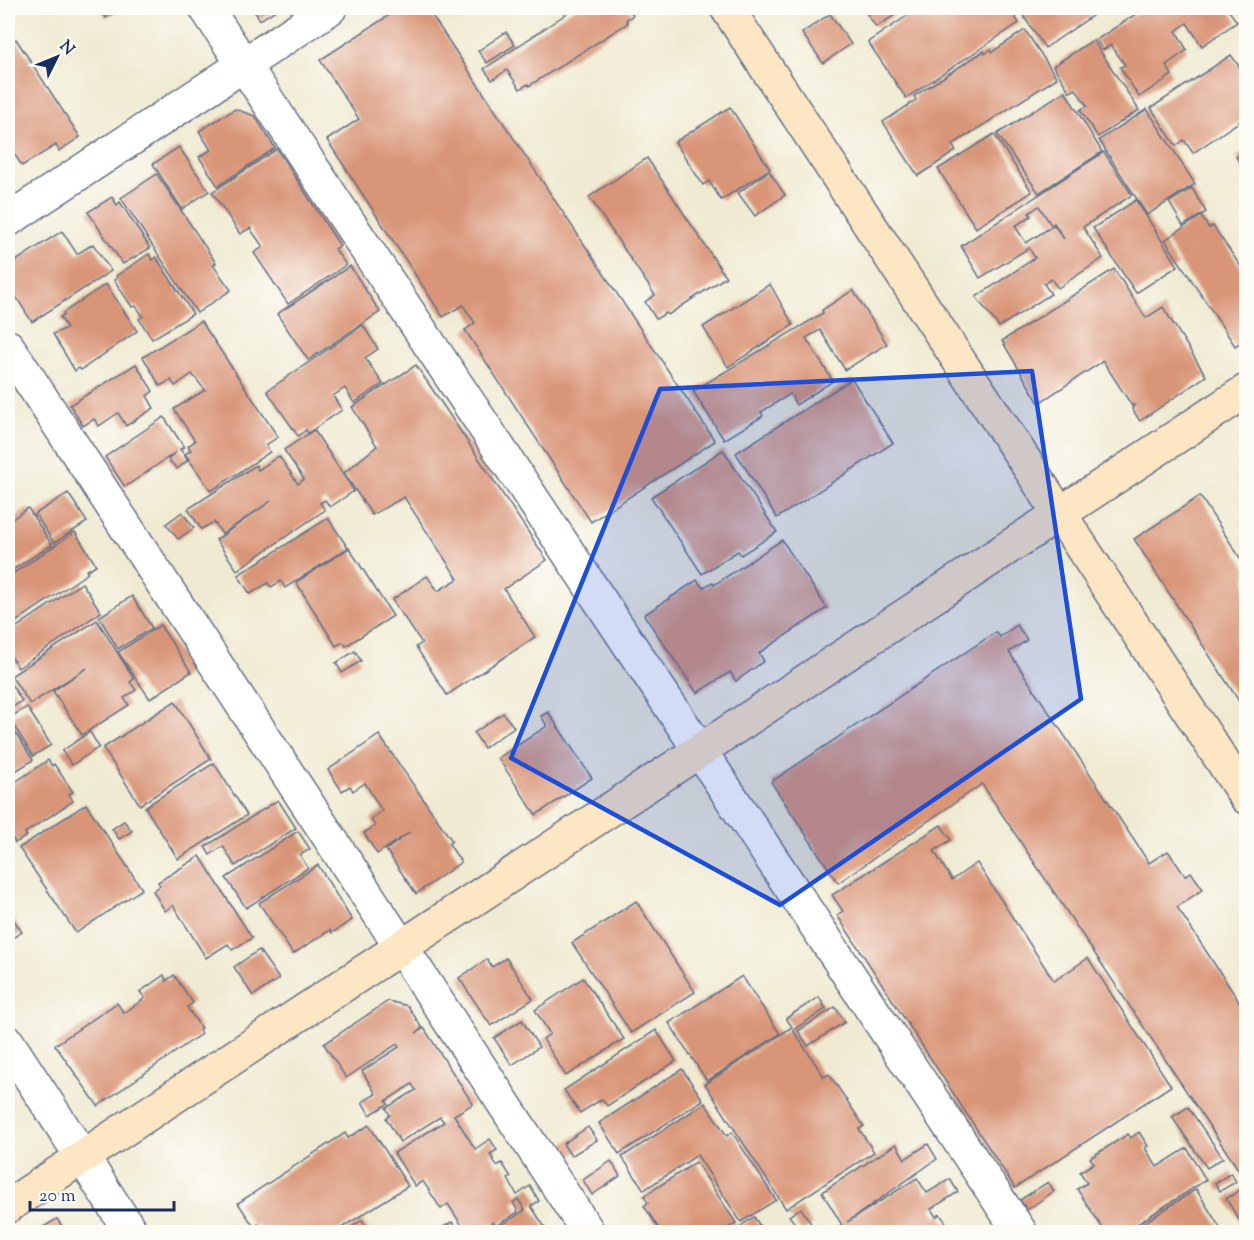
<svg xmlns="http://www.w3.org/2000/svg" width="1254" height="1240" viewBox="0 0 1254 1240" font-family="'Sorts Mill Goudy',serif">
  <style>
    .building { fill: #d99578; fill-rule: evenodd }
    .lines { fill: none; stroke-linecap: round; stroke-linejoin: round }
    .street-casing { stroke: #657086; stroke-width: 36 }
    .secondary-casing { stroke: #657086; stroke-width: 36 }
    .street { stroke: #fff; stroke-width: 33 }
    .secondary { stroke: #fce6c4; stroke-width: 33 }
    .marked { fill: #1d4ed8; fill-opacity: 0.2; stroke: #1d4ed8; stroke-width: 4.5; stroke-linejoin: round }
  </style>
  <rect width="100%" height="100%" fill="#fdfcf7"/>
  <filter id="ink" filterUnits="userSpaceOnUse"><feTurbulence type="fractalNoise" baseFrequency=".0167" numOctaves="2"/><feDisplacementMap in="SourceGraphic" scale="12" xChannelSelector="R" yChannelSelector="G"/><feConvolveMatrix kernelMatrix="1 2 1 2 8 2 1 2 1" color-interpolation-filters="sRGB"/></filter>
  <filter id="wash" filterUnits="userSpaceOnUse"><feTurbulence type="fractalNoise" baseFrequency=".008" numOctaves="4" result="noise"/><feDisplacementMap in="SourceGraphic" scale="24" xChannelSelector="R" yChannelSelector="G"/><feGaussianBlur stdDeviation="1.35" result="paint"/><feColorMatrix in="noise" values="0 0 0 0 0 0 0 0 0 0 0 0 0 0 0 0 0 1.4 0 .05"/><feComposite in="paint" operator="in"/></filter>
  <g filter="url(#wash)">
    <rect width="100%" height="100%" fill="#efead1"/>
    <g id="blocks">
      <!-- building -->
      <g class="building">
        <path d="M 100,8 L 121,8 L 106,18 Z"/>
        <path d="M 255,8 L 279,8 L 260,20 L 253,9 Z"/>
        <path d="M 400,8 L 427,8 L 715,441 L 591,522 L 465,330 L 475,323 L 463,305 L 443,317 L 327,140 L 359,119 L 320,60 Z"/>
        <path d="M 575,8 L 628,8 L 633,15 L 626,20 L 628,23 L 529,86 L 528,84 L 520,89 L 507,70 L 492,80 L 484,69 Z"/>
        <path d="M 863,8 L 906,8 L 876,27 Z"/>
        <path d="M 919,8 L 1009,8 L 1019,23 L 906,98 L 868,42 Z"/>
        <path d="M 1018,8 L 1086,8 L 1092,16 L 1045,48 Z"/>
        <path d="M 1145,8 L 1227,8 L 1237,22 L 1202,46 L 1187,23 L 1176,31 L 1187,50 L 1166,65 L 1172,75 L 1139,97 L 1120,67 L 1125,65 L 1111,45 L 1103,50 L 1096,40 Z"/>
        <path d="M 830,14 L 851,44 L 823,63 L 802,33 Z"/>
        <path d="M 1025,30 L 1057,78 L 952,145 L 956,151 L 918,176 L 883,122 L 916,100 L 914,96 L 984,51 L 985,54 L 991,49 L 992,52 Z"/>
        <path d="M 506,32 L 515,45 L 487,63 L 478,51 Z"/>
        <path d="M 16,39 L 80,137 L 59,151 L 56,145 L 22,166 L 8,144 L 8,45 Z"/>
        <path d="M 1093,40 L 1139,110 L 1098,137 L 1080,110 L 1087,106 L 1076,89 L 1070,92 L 1053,66 Z"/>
        <path d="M 1231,55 L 1244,73 L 1246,71 L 1246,117 L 1193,153 L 1184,140 L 1176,146 L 1151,108 Z"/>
        <path d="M 1065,91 L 1102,152 L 1039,193 L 997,134 Z"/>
        <path d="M 730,107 L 770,169 L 721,200 L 709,181 L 703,185 L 675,142 Z"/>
        <path d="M 235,109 L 255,116 L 275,148 L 218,186 L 199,157 L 211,150 L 199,131 Z"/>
        <path d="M 1147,109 L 1195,184 L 1147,215 L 1099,140 Z"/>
        <path d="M 994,134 L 1032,192 L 976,228 L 938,169 Z"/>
        <path d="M 179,147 L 209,191 L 182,209 L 153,164 Z"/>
        <path d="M 277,149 L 340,246 L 335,249 L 346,265 L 288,304 L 254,253 L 263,247 L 250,228 L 240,234 L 212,192 Z"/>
        <path d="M 1246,150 L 1246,172 L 1236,157 Z"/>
        <path d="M 1104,152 L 1132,195 L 1083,227 L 1103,258 L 1058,288 L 1051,279 L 1044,284 L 1051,294 L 999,327 L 976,297 L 1035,258 L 1029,248 L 980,278 L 961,246 ZM 1039,206 L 1051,225 L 1054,223 L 1064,239 L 1054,225 L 1026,243 L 1015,226 L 1031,216 L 1029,213 Z"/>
        <path d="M 647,158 L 726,277 L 668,315 L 666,313 L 656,319 L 645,302 L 655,295 L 589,197 Z"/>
        <path d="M 769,171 L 785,195 L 755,216 L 738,193 Z"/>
        <path d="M 157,174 L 216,263 L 213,265 L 231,290 L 197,313 L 121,198 Z"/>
        <path d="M 1192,188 L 1206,212 L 1183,226 L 1169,202 Z"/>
        <path d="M 112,197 L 117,205 L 120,202 L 150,248 L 123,264 L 88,212 Z"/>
        <path d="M 1136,200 L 1178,266 L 1136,293 L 1093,228 Z"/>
        <path d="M 1201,216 L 1209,228 L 1213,226 L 1246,274 L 1246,339 L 1235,346 L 1165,240 Z"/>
        <path d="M 62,231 L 77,254 L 93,244 L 111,271 L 32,322 L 8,284 L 8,266 Z"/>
        <path d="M 149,254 L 152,260 L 156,257 L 193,314 L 152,339 L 139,319 L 143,316 L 136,306 L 132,307 L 114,280 L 117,278 L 116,276 Z"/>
        <path d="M 350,266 L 380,312 L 308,360 L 277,314 Z"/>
        <path d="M 1114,269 L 1146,318 L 1163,307 L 1206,376 L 1140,421 L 1132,409 L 1134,405 L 1132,406 L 1103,361 L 1039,403 L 1002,341 Z"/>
        <path d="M 106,284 L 137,331 L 81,370 L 79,368 L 75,371 L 53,334 L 67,328 L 60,317 L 64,315 L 63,313 Z"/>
        <path d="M 770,284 L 793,325 L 728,367 L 703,327 Z"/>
        <path d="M 853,290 L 887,344 L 845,370 L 820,330 L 806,338 L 833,381 L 796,405 L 790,394 L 761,412 L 763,416 L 724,440 L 693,391 L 823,313 L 822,310 Z"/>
        <path d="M 201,321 L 278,437 L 266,445 L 270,452 L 211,491 L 185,454 L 191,450 L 188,446 L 195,441 L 174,409 L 205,390 L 192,374 L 175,386 L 171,380 L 160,386 L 143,357 Z"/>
        <path d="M 363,325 L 378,349 L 365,358 L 383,384 L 354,403 L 345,388 L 333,396 L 342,410 L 308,433 L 306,430 L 298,436 L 267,391 Z"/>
        <path d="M 136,364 L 153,391 L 147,396 L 154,408 L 126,426 L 118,413 L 99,426 L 94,419 L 83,426 L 70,405 Z"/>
        <path d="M 416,365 L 547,560 L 504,589 L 535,637 L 447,695 L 416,647 L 422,643 L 392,600 L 427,576 L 438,591 L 458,579 L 404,497 L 372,515 L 344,473 L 377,446 L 352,407 Z"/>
        <path d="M 852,379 L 893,443 L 777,518 L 736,453 Z"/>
        <path d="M 164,417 L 184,447 L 180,449 L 188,460 L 177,469 L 168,459 L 176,452 L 125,487 L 105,457 Z"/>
        <path d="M 314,430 L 354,491 L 330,507 L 325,500 L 320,503 L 325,510 L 237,570 L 216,540 L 271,501 L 222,534 L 214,522 L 201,529 L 188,509 L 256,465 L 258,470 L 279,456 L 298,484 L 304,479 L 284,450 Z"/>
        <path d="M 723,450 L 777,532 L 741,555 L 738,551 L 702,574 L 651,497 Z"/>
        <path d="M 68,493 L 87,522 L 54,543 L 35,514 Z"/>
        <path d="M 1200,496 L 1246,567 L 1246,712 L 1134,539 Z"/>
        <path d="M 28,508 L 52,545 L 8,573 L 8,522 Z"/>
        <path d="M 182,512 L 194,528 L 178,539 L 166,524 Z"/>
        <path d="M 328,518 L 348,548 L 285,588 L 281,581 L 271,587 L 268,583 L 250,594 L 238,575 Z"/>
        <path d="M 75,532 L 96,565 L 86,571 L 88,573 L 8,627 L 8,577 Z"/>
        <path d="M 782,540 L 827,608 L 759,653 L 764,661 L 736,681 L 730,672 L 697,693 L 644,615 L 697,580 L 703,588 L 712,582 L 714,585 Z"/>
        <path d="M 349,548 L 393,616 L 346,646 L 343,642 L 336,646 L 296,582 Z"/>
        <path d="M 82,583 L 101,612 L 18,668 L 8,651 L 8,633 Z"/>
        <path d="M 132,596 L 152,628 L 118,649 L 99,617 Z"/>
        <path d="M 97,620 L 134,679 L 130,682 L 136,690 L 124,698 L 129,705 L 82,735 L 53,691 L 87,668 L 30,704 L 11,676 Z"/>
        <path d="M 160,625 L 191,672 L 150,699 L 118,652 Z"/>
        <path d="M 1017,625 L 1027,640 L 1009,652 L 1149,863 L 1168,851 L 1185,876 L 1191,872 L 1203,889 L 1177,907 L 1246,1012 L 1246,1176 L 1244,1178 L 982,784 L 838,883 L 771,782 L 996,632 L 1000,637 Z"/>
        <path d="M 355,651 L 361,661 L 342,673 L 336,663 Z"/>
        <path d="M 8,679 L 22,701 L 8,710 Z"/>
        <path d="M 175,701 L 211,759 L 140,805 L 103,748 Z"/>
        <path d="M 27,707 L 51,745 L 33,756 L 9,718 Z"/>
        <path d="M 548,712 L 592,778 L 536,815 L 498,758 L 547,726 L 541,716 Z"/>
        <path d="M 503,713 L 514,727 L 484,748 L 474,733 Z"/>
        <path d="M 8,721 L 33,760 L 8,776 Z"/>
        <path d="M 90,732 L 99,747 L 72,765 L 62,751 Z"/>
        <path d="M 379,735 L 452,841 L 449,844 L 461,862 L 416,894 L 386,850 L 410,832 L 377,854 L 364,833 L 375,826 L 371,819 L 382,811 L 365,783 L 353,791 L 350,786 L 342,791 L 328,770 Z"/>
        <path d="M 48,760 L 52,766 L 54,764 L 73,792 L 69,794 L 73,801 L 25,833 L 27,836 L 15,843 L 13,839 L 8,842 L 8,787 Z"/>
        <path d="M 214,763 L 247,815 L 178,859 L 145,807 Z"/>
        <path d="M 278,800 L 296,828 L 235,866 L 223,846 L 210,855 L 205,847 Z"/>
        <path d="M 86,804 L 142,889 L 76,933 L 19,848 Z"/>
        <path d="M 124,821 L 132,831 L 119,839 L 112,829 Z"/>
        <path d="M 941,825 L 951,840 L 934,851 L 952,880 L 977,863 L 1054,981 L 1088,958 L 1171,1086 L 1015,1188 L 837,915 L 843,911 L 832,895 Z"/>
        <path d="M 298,831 L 310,849 L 300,855 L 308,868 L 246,908 L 226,878 Z"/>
        <path d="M 200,856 L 252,938 L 232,950 L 228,944 L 206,958 L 173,905 L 165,911 L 153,891 L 160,886 L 158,882 Z"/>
        <path d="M 318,865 L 352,920 L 332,933 L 330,930 L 293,954 L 259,903 Z"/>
        <path d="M 636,901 L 695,992 L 631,1033 L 572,943 Z"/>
        <path d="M 8,911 L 22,932 L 8,941 Z"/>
        <path d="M 259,950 L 279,979 L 253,996 L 234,967 Z"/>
        <path d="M 506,958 L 533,999 L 491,1026 L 459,978 L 487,959 L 492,967 Z"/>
        <path d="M 164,975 L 166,981 L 174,975 L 193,1003 L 187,1007 L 201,1028 L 199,1030 L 201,1034 L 98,1106 L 55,1045 L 117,1003 L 124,1013 L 145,998 L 140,992 Z"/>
        <path d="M 742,976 L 780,1034 L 707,1081 L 669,1023 Z"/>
        <path d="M 583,978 L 624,1039 L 566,1076 L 543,1039 L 550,1034 L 535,1010 Z"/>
        <path d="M 819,997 L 826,1009 L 793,1030 L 824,1077 L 829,1074 L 864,1126 L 859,1129 L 874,1152 L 786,1209 L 705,1084 L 792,1027 L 786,1018 Z"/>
        <path d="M 388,1001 L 408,1006 L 422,1028 L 416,1033 L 424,1028 L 473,1104 L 454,1115 L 475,1149 L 490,1139 L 497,1150 L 490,1154 L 497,1166 L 502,1163 L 511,1177 L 508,1179 L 517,1195 L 530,1186 L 539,1201 L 531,1206 L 548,1232 L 491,1232 L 525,1210 L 518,1199 L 513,1202 L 518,1212 L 496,1226 L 493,1222 L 477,1232 L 475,1230 L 466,1232 L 448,1204 L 441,1209 L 423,1181 L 415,1186 L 394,1153 L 444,1122 L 440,1117 L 400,1142 L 386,1118 L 390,1115 L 386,1108 L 416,1090 L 412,1084 L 386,1101 L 388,1104 L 370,1115 L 362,1102 L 376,1094 L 362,1071 L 399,1047 L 397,1044 L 346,1078 L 324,1044 Z"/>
        <path d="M 835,1007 L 845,1022 L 808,1046 L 798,1031 Z"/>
        <path d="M 522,1020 L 539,1047 L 512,1065 L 494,1038 Z"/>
        <path d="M 656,1030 L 676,1061 L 607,1106 L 602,1099 L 580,1113 L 564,1090 Z"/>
        <path d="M 682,1069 L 703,1100 L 619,1154 L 599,1123 Z"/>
        <path d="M 705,1103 L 727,1136 L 732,1132 L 776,1200 L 741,1222 L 697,1155 L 644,1190 L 622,1157 Z"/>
        <path d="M 1188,1107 L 1223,1158 L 1207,1168 L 1172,1117 Z"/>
        <path d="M 369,1125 L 408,1186 L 335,1232 L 264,1232 L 258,1224 L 254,1227 L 238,1203 L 345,1133 L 348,1138 Z"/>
        <path d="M 588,1127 L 597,1140 L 571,1156 L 563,1144 Z"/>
        <path d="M 1139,1132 L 1148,1146 L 1145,1148 L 1157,1167 L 1187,1148 L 1206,1180 L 1125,1232 L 1105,1232 L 1077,1189 L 1087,1183 L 1080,1172 L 1094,1163 L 1090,1158 L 1128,1134 L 1131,1138 Z"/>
        <path d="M 896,1144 L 905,1159 L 928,1144 L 937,1159 L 847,1222 L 917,1178 L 927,1193 L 950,1179 L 958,1192 L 931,1209 L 936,1217 L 940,1214 L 949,1227 L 945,1232 L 831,1232 L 842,1225 L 822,1192 Z"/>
        <path d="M 611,1161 L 620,1176 L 592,1195 L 583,1180 Z"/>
        <path d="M 696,1162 L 736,1223 L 721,1232 L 661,1232 L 644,1206 L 648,1203 L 644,1196 Z"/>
        <path d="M 1231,1173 L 1236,1182 L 1220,1191 L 1215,1183 Z"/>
        <path d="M 1048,1182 L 1054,1191 L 1027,1210 L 1020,1200 Z"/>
        <path d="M 1246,1186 L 1246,1231 L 1226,1199 Z"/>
        <path d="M 1196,1189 L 1222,1231 L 1130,1232 Z"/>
        <path d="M 801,1208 L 812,1225 L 802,1232 L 789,1216 Z"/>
        <path d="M 754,1217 L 764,1232 L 732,1232 Z"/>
        <path d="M 57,1219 L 66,1232 L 35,1232 Z"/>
        <path d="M 362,1220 L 370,1232 L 344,1232 Z"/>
        <path d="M 452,1222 L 459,1232 L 435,1232 Z"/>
      </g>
    </g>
  </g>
  <g filter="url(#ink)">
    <use href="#blocks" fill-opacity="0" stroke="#657086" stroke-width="1.5"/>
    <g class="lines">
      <defs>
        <g id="street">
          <path d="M 206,8 L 1020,1232"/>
          <path d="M 8,220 L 330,8"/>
          <path d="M 8,347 L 588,1232"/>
          <path d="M 8,1043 L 131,1232"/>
        </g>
        <g id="secondary">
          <path d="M 727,8 L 1246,797"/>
          <path d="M 8,1206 L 1246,391"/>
        </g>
      </defs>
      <!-- street casing -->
      <use href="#street" class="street-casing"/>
      <!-- secondary casing -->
      <use href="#secondary" class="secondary-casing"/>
      <!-- street -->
      <use href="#street" class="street"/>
      <!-- secondary -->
      <use href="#secondary" class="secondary"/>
    </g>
  </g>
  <!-- marked area -->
  <path class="marked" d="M 1032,371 L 1081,699 L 780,905 L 511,758 L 660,389 Z"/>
  <!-- margin -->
  <rect width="1254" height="1240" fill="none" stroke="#fdfcf7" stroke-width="30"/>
  <!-- north arrow -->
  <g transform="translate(57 57) rotate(47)" stroke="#fdfcf7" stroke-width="4.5" paint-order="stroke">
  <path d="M0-4.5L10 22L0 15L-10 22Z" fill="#1b2f5e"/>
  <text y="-9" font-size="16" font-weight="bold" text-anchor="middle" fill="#1b2f5e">N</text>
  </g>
  <!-- scale -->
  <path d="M30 1201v9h144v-9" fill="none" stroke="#1b2f5e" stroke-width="3"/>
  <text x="39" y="1201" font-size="18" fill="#1b2f5e" stroke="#fdfcf7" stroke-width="4.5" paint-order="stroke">20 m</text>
</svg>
